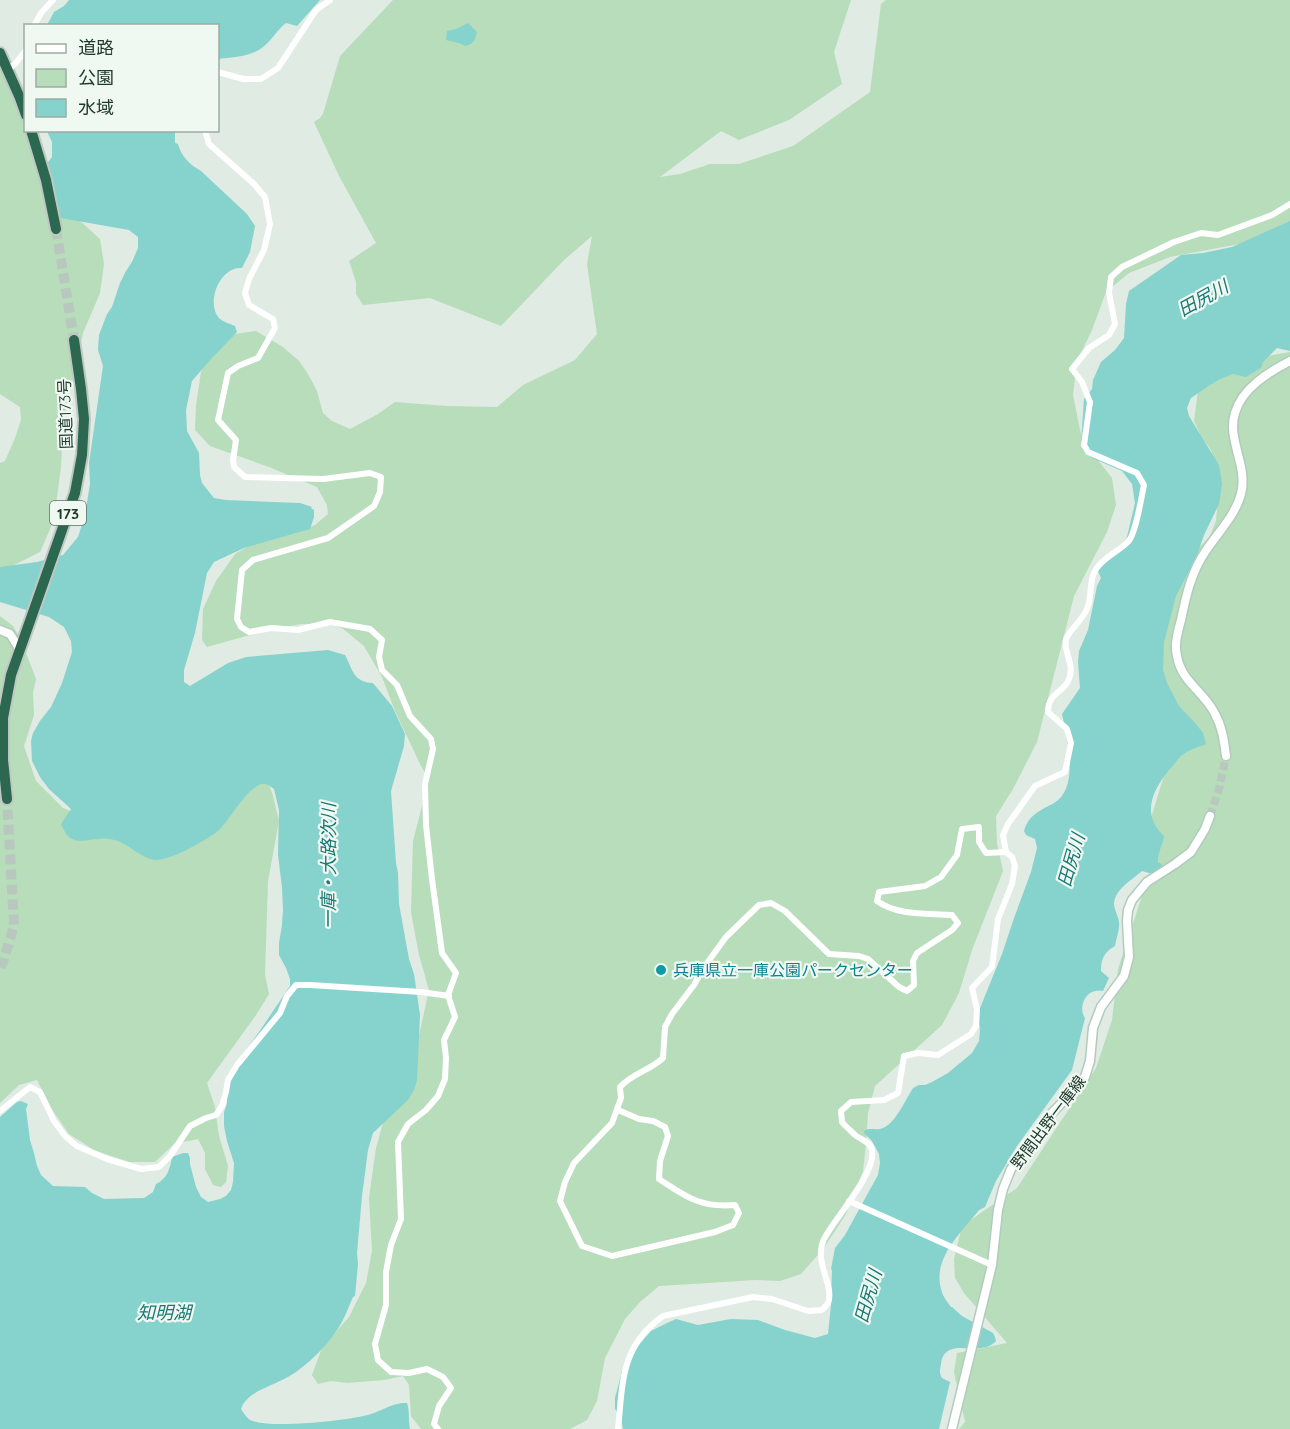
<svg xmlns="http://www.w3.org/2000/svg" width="1290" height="1429" viewBox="0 0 1290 1429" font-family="Quicksand,'Noto Sans JP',sans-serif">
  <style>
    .green { fill: #b7ddba }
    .water { fill: #86d2cd }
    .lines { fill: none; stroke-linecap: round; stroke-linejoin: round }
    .secondary-tunnel { stroke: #b9c8bf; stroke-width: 8; stroke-dasharray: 8 4; stroke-linecap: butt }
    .highway-tunnel { stroke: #b9c8bf; stroke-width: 10; stroke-dasharray: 10 5; stroke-linecap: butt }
    .secondary-casing { stroke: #b2cbbd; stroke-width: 11 }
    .highway-casing { stroke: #c1c8c4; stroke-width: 14 }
    .street { stroke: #fff; stroke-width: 6 }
    .secondary { stroke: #fff; stroke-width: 8 }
    .highway { stroke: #2b684f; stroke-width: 10 }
    .culture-dot { fill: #0f9aa8; stroke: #f0f8f2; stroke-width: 2 }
    .labels { text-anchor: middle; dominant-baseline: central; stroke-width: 4.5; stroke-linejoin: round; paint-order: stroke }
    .shield { fill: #f0f8f2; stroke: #5e7469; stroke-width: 1.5 }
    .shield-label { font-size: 15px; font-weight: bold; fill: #203b2e }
    .street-label { font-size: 16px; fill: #203b2e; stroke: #f0f8f2 }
    .culture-label { font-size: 16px; fill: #0d838f; stroke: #f0f8f2; text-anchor: start }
    .water-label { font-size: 18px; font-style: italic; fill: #197874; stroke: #f0f8f2 }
  </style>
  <rect width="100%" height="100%" fill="#dfebe3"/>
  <!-- green -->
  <g class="green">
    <path d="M 393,0 L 851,0 L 834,52 L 842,84 L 789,120 L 739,140 L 721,131 L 660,177 L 680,174 L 710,164 L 739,164 L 793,146 L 870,92 L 881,4 L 886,0 L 1290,0 L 1290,230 L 1250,242 L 1170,257 L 1129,273 L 1106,292 L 1092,330 L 1077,361 L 1073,395 L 1082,440 L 1112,478 L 1116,505 L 1107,532 L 1074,596 L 1037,742 L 1013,789 L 996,816 L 997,844 L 1003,871 L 972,950 L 959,993 L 942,1025 L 875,1086 L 868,1113 L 866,1144 L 863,1171 L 846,1214 L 824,1248 L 801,1274 L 780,1281 L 756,1280 L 659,1286 L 640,1302 L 625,1319 L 605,1358 L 597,1401 L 587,1420 L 570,1429 L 421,1429 L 411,1416 L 409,1385 L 403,1376 L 384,1380 L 347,1383 L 331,1381 L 318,1384 L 312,1375 L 322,1348 L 349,1317 L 366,1283 L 372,1251 L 369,1198 L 376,1148 L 386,1112 L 410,1071 L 420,1031 L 429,990 L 419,955 L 411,912 L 413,841 L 429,779 L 421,766 L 395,711 L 382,677 L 364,646 L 342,628 L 327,624 L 301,624 L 264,631 L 207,647 L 202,640 L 203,609 L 216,581 L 235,554 L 262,538 L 296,533 L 315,525 L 328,514 L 327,505 L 317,487 L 269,467 L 210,446 L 195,430 L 196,405 L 201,372 L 214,348 L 235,334 L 256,331 L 283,347 L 299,361 L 308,374 L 317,391 L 323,413 L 332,421 L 350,429 L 378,414 L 395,402 L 446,406 L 497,407 L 523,385 L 575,360 L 597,334 L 587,264 L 592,236 L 564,260 L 501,326 L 430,298 L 363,305 L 356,294 L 356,282 L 349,261 L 376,243 L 339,176 L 314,122 L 320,118 L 323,114 L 340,56 Z"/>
    <path d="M 0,58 L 8,77 L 14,98 L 25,116 L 26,130 L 33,131 L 40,171 L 41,186 L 100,239 L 104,264 L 100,293 L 83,333 L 63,422 L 61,467 L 54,520 L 40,552 L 0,572 L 0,463 L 5,461 L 15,438 L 21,420 L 20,407 L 0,394 Z"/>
    <path d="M 1290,352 L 1290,1429 L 959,1429 L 965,1422 L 954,1372 L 957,1353 L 1007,1343 L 964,1293 L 955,1278 L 954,1259 L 962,1226 L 1017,1188 L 1096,1068 L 1112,1020 L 1118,969 L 1142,896 L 1156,876 L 1151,818 L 1177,733 L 1160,661 L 1167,605 L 1196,551 L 1210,536 L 1216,521 L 1220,476 L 1211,450 L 1201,436 L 1194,421 L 1199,383 L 1240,361 Z"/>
    <path d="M 0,616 L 13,626 L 21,640 L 36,679 L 33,692 L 34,715 L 24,746 L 36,781 L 63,808 L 98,822 L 265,772 L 273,796 L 279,821 L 268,881 L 265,975 L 269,994 L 256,1015 L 207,1083 L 215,1107 L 219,1136 L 228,1166 L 226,1182 L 221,1187 L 213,1185 L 205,1169 L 205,1153 L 198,1139 L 189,1141 L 175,1143 L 155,1162 L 129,1162 L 94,1150 L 69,1134 L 51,1108 L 37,1080 L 19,1085 L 0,1103 Z"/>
  </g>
  <!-- water -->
  <g class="water">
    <path d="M 69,0 L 320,0 L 297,26 L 286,23 C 277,30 272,40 263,47 C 251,57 232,57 218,59 L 218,26 L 47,25 L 54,12 L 64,6 Z"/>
    <path d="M 468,23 L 477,32 C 475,40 474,44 465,46 L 459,43 L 446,40 L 447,31 L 456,29 Z"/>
    <path d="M 47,131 L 175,131 L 175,143 L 178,144 C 181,156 190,165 201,171 L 247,214 L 255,226 L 250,252 L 242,268 C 221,266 206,300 218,317 C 222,322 229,323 235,326 L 237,332 L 212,358 L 192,381 L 186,410 L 187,431 L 199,453 L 200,475 L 202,483 L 214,498 L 226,500 L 300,503 L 312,507 L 311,508 L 314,510 L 314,517 L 310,529 L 244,548 L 214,562 L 207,573 L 195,633 L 184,670 L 184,682 L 190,686 L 228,663 L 246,657 L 328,650 L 345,655 C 353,670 353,682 373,683 L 392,706 L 405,734 L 404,746 L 391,791 L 396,863 L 398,873 L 399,904 L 409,959 L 414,974 L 420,1015 L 417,1080 L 414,1090 L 408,1100 L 373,1133 L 368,1150 L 362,1196 L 357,1253 L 358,1264 L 355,1296 L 353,1297 C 348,1308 344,1320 337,1330 C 326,1347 304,1369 286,1378 C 272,1386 246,1392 241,1409 C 243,1412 247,1418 250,1420 C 268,1429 349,1421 371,1414 C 383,1410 394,1402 407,1403 C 410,1412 408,1420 410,1429 L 0,1429 L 0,1117 L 17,1102 L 21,1101 L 28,1104 L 26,1109 L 30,1140 L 34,1153 L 37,1166 L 41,1175 L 53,1186 L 85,1187 L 92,1193 L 104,1199 L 144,1198 L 153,1192 L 156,1184 C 167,1179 170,1169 172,1157 L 183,1153 L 188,1153 L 190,1158 L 190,1164 L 196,1187 L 201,1197 L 208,1202 L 220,1199 L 226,1196 L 231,1190 L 233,1182 L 234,1163 L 227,1141 L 224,1126 L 224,1112 L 227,1104 L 227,1080 L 231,1070 L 259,1032 L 290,986 L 290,979 L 286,968 L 279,955 L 279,943 L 282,925 L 283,910 L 282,887 L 278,855 L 279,810 L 274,789 C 273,788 268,785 266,784 C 248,781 228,826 214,834 C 200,843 172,860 155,860 C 143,859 129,845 118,841 C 112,839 105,838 99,839 C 90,839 80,843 72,839 C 66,836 64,830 61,824 L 71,809 L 49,789 L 40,777 L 32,761 L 31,741 L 33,733 L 40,721 L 51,707 L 62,683 L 72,652 L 71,641 L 64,627 L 49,617 L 0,602 L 0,567 L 37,562 L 63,555 L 78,537 L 85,515 L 90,484 L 89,463 L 103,366 L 98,350 L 99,335 L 107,314 L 112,307 L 120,283 L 126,271 L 132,262 L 138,248 L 138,237 L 129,230 L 55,217 L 42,170 L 52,157 L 52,142 Z"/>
    <path d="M 1290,221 L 1290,351 L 1277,348 L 1263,362 L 1261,368 L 1246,377 L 1233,374 L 1218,380 L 1207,387 L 1191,398 L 1187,408 L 1189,416 L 1219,465 L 1222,484 L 1219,504 L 1204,535 L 1196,558 L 1176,596 L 1164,642 L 1163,670 L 1167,683 L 1179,706 L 1196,724 L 1203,733 L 1206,744 C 1198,747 1188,750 1181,756 C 1177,760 1173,766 1169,770 C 1152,791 1141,815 1164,836 C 1163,845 1157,853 1158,863 L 1160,863 L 1163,866 L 1156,875 L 1142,871 C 1132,880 1116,888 1114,903 C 1114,910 1118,915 1119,922 C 1120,929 1116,939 1115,946 C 1104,952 1101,959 1101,971 L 1109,978 L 1103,991 C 1087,987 1077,1006 1085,1018 L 1072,1070 L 1017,1146 L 996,1181 L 985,1207 L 979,1210 C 960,1234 929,1261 943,1295 C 945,1299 948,1303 951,1307 L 952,1307 L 962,1316 L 993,1333 L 995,1337 L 996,1341 C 980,1359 945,1334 941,1364 C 940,1370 939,1373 942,1378 L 950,1382 L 939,1429 L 623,1429 L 621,1418 L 615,1409 L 615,1398 L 622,1371 L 635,1349 L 651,1331 L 667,1323 L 676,1319 L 698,1325 L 731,1319 L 758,1320 L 785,1330 L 815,1338 L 828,1334 L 831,1305 L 832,1270 L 831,1269 L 835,1248 L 845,1235 L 878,1175 L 880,1163 L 879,1154 L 872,1141 L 864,1133 L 864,1131 C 871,1127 876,1131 883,1128 C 895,1124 906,1099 913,1088 L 919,1085 L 925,1085 L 932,1082 L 948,1073 L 972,1053 L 979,1041 L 980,1030 L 978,1013 L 1002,954 L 1013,921 L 1031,872 L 1037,848 L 1035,839 L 1026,835 L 1024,831 C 1029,814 1040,811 1054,803 C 1080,788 1067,738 1062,714 L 1080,688 L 1078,662 L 1079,651 L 1088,630 L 1097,586 L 1101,578 L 1097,569 L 1126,541 L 1135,503 L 1132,484 L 1122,471 L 1092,458 L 1086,454 L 1083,450 L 1081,442 L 1084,399 L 1092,389 L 1093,380 L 1101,362 L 1115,350 L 1124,338 L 1126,304 L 1129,291 L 1181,255 L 1203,253 L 1232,247 Z"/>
  </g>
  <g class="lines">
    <!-- secondary-tunnel -->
    <path class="secondary-tunnel" d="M 1210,816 L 1219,789 L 1226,756"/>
    <!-- highway-tunnel -->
    <g class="highway-tunnel">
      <path d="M 56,229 L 74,340"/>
      <path d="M 0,967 L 3,962 L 14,926 L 7,799"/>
    </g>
    <defs>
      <g id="secondary">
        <path d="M 0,630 L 10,634 L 20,650"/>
        <path d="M 1226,756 C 1224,740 1222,726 1214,712 C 1203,691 1181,681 1177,656 C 1174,644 1178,631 1181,620 C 1186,596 1191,573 1205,552 C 1218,532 1238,513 1242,489 C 1246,463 1227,438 1235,413 C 1242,388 1269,372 1290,361"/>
        <path d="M 952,1429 L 992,1265 L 998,1210 L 1003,1189 L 1011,1169 L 1051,1114 L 1078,1086 L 1085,1077 L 1090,1061 L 1093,1028 L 1101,1007 L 1124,976 L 1129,957 L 1127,921 L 1128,910 L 1132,900 L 1147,882 L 1175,864 L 1191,852 L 1205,829 L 1210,816"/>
      </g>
      <g id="highway">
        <path d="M 0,53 L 20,98 L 26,115"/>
        <path d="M 31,130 L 46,180 L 56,229"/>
        <path d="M 7,799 L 3,760 L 3,718 L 11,675 L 75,493 L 82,455 L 84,419 L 81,389 L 74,340"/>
      </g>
    </defs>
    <!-- secondary casing -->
    <use href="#secondary" class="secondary-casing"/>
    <!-- highway casing -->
    <use href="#highway" class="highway-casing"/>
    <!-- street -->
    <g class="street">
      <path d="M 34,26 L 41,13 L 53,0"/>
      <path d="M 7,70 L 15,64 L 26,50"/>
      <path d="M 218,72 L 243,79 L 261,79 L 278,68 L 316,10 L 330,0"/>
      <path d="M 205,130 L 209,144 L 254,184 L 265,197 L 270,224 L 264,250 L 249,279 L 245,293 L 249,305 L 273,319 L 275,328 L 258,358 L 238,366 L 228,373 L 218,420 L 236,440 L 233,460 L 234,467 L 245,477 L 323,479 L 370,473 L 381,477 L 380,492 L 374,506 L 328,538 L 253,560 L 242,570 L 237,619 L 241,627 L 249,632 L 271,628 L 298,630 L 330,622 L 370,629 L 382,640 L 379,657 L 382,670 L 397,685 L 410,716 L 431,739 L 433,749 L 425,784 L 426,825 L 432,879 L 442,953 L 456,973 L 448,995 L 455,1017 L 444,1040 L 446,1058 L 445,1079 L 438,1096 L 426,1110 L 408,1124 L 398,1142 L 401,1219 L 391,1245 L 386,1272 L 386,1305 L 375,1344 L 378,1360 L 391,1372 L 409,1373 L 427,1369 L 443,1377 L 451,1388 L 439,1406 L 434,1424 L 438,1429"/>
      <path d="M 618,1110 L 639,1119 L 653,1121 L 665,1127 L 668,1136 L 660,1161 L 659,1179 C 687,1197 700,1208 735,1205 L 739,1213 L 733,1225 L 715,1232 L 612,1256 L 582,1246 L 560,1201 L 565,1182 L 574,1163 L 612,1123 L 621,1098 L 620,1087 C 633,1073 649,1071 663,1058 L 665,1027 L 672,1014 L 694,985 L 702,970 L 726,937 L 759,905 L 771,903 L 785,911 L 829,954 L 859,956 L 868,959 L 899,987 L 907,991 L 914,985 L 913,961 L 917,953 L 952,930 L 958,923 L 952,915 C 927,913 898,916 877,901 L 879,892 L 925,886 L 941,877 L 957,855 L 962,829 L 979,827 L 979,842 L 986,853 L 1006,852"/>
      <path d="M 0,1111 L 30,1087 L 40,1092 L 54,1121 L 65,1136 L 77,1146 L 107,1159 L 141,1169 L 159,1167 L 170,1156 L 190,1126 L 206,1118 L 216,1115 L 222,1106 L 226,1092 L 228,1080 L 237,1065 L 280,1013 L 287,996 L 296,985 L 310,985 L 421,992 L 449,996"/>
      <path d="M 849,1201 L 992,1265"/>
      <path d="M 618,1429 C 623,1382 620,1347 663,1316 L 753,1297 L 772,1299 L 808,1311 L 822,1310 C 824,1308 826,1306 828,1303 C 835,1286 813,1262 824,1239 C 834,1219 877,1172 872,1150 C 871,1142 861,1140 855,1135 C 851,1131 846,1127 842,1122 L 841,1111 L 851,1102 L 884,1100 L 898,1093 L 904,1056 L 918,1053 L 938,1055 L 971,1034 L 976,1026 L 977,1009 L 972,988 L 992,967 L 998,919 L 1012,884 L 1015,866 L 1012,857 L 1006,852 L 1003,835 L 1008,824 L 1035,786 L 1065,772 L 1071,743 L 1067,729 L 1048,712 C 1048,692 1064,693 1069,679 C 1075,664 1063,652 1066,639 C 1069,631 1083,619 1087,609 C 1092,598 1089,584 1094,573 C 1099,560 1119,551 1128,542 C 1136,533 1141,499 1144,485 L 1137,473 L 1088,452 L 1084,445 L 1090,402 L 1082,382 L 1072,369 L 1089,348 L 1109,335 L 1115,324 L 1109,293 L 1111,277 L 1122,267 L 1174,242 L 1201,233 L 1218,235 L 1272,215 L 1290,204"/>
    </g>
    <!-- secondary -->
    <use href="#secondary" class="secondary"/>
    <!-- highway -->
    <use href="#highway" class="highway"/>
  </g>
  <!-- markers -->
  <circle class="culture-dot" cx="661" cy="970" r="6"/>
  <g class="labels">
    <!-- shield labels -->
    <rect class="shield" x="50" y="501" width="36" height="24" rx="4.5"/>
    <g class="shield-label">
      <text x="68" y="513">173</text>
    </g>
    <!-- street labels -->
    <g class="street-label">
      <text transform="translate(65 414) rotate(-92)">国道173号</text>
      <text transform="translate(1048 1122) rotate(-53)">野間出野一庫線</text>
    </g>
    <!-- culture labels -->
    <g class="culture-label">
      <text x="673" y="970">兵庫県立一庫公園パークセンター</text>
    </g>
    <!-- water labels -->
    <g class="water-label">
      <text transform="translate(1203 298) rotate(-29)">田尻川</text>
      <text transform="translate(1071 860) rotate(-74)">田尻川</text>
      <text transform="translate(328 866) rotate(-90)">一庫・大路次川</text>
      <text transform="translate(868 1296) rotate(-74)">田尻川</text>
      <text x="164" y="1312">知明湖</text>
    </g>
  </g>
  <!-- legend -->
  <rect x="24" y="24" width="195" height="108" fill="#f0f8f2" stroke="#9daca4" stroke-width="1.5"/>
  <rect x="36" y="44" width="30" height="9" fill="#ffffff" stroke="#9daca4" stroke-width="1.5"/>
  <text x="78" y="54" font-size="18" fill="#203b2e">道路</text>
  <rect x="36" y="69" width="30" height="18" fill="#b7ddba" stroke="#9daca4" stroke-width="1.5"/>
  <text x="78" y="84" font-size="18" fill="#203b2e">公園</text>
  <rect x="36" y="99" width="30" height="18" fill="#86d2cd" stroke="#9daca4" stroke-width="1.5"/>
  <text x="78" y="114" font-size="18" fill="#203b2e">水域</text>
</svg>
